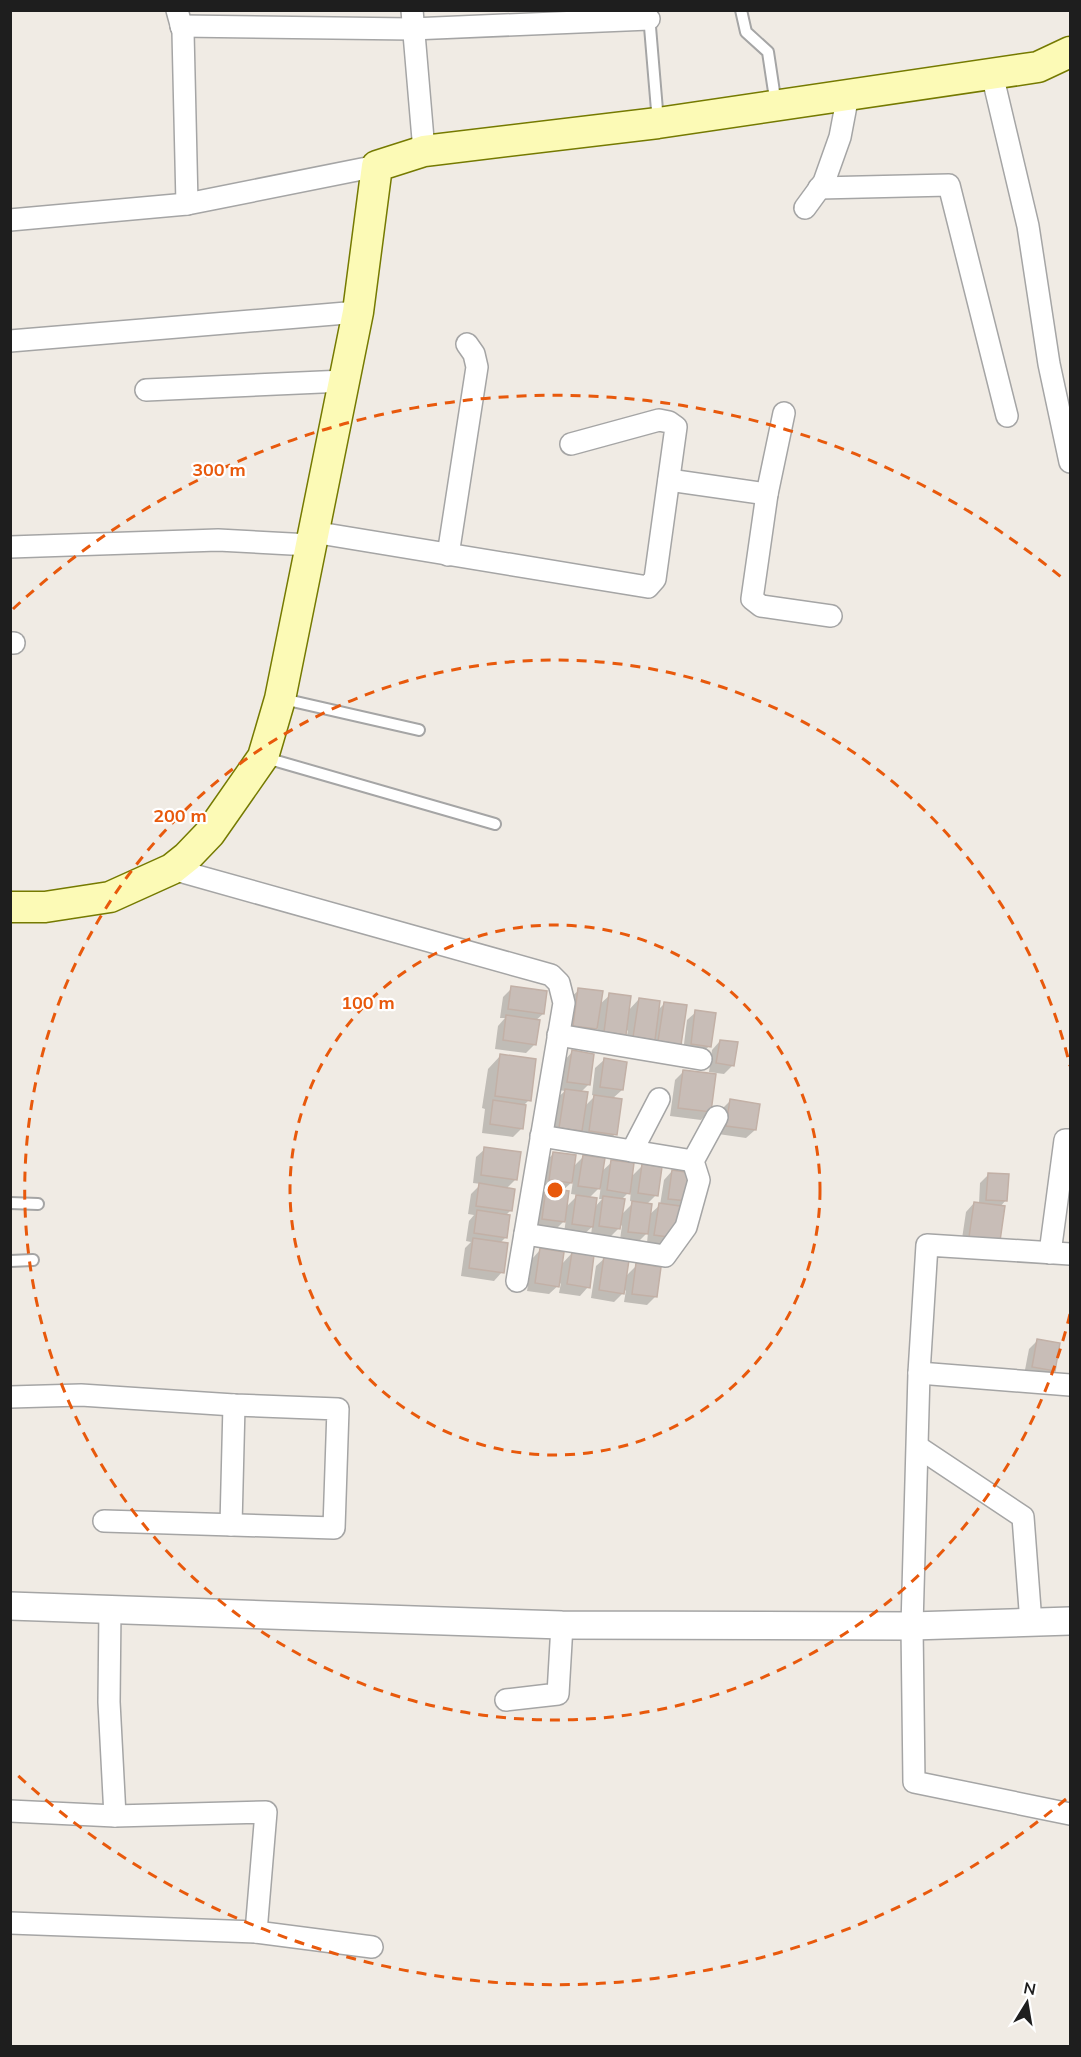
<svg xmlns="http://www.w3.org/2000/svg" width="1081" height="2057" viewBox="0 0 1081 2057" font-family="Mulish,sans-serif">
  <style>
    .shadow { fill: #0003; fill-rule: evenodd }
    .building { fill: #c8bdb7; stroke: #c2b0a6; stroke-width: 1.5 }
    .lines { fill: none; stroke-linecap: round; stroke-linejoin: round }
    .service-casing { stroke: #a5a5a5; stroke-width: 14 }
    .minor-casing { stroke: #a5a5a5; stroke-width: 24 }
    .tertiary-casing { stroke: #a5a5a5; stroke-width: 30 }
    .secondary-casing { stroke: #757a01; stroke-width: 33 }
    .service { stroke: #fff; stroke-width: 10 }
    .minor { stroke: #fff; stroke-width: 21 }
    .tertiary { stroke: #fff; stroke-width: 27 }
    .secondary { stroke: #fcfab6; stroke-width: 30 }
    .ring { fill: none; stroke: #e8590c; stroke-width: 3; stroke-dasharray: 10 8 }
    .centre { fill: #e8590c; stroke: #fff; stroke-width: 3 }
    .ring-label { font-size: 18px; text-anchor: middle; font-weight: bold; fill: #e8590c; stroke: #fff; stroke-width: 4.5; stroke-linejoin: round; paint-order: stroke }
  </style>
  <rect width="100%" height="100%" fill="#f0ebe4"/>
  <!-- shadow -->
  <g class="shadow">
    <path d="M 512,988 L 543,1014 L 535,1021 L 535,1044 L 526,1053 L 495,1049 L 498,1026 L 505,1018 L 500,1018 L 503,997 Z"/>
    <path d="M 579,990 L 599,1005 L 610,995 L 627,1012 L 639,999 L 657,1011 L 665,1003 L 680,1044 L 671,1053 L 625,1046 L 628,1030 L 615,1043 L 596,1040 L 598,1027 L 587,1037 L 565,1034 L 570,998 Z"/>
    <path d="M 696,1012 L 709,1046 L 701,1055 L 683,1052 L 687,1020 Z"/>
    <path d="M 720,1041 L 733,1065 L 724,1074 L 709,1072 L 712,1050 Z"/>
    <path d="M 572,1052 L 589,1084 L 580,1093 L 584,1107 L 595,1096 L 592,1095 L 595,1068 L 604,1060 L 622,1090 L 612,1099 L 615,1134 L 607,1143 L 581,1139 L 582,1129 L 572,1139 L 551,1136 L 556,1099 L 565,1091 L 559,1090 L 564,1061 Z"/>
    <path d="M 501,1055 L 529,1100 L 525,1104 L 522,1128 L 513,1137 L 482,1133 L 485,1109 L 482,1108 L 488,1069 Z"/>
    <path d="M 684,1071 L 709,1112 L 701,1120 L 670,1116 L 675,1080 Z"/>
    <path d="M 730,1101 L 755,1130 L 746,1138 L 718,1134 L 722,1109 Z"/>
    <path d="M 485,1149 L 516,1179 L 506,1189 L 510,1211 L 505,1216 L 506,1237 L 500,1243 L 502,1272 L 494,1281 L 461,1276 L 465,1248 L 471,1242 L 466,1241 L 469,1221 L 474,1215 L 468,1214 L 471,1194 L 481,1184 L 473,1183 L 476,1157 Z"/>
    <path d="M 554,1153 L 573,1167 L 584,1156 L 601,1172 L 612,1162 L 631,1177 L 642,1166 L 656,1195 L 646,1205 L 649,1215 L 660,1205 L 664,1180 L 672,1171 L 687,1201 L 678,1210 L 665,1246 L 647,1243 L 648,1232 L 638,1242 L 620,1240 L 622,1225 L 610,1237 L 591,1235 L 592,1227 L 583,1235 L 564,1233 L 566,1219 L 555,1230 L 534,1227 L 538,1199 L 547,1189 L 541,1189 L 545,1162 ZM 573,1181 L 571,1194 L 578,1195 L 566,1207 L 561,1192 ZM 601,1186 L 599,1199 L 602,1199 L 595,1207 L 589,1198 ZM 631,1190 L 630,1201 L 634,1202 L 621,1215 L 623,1198 Z"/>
    <path d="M 989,1174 L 1006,1200 L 960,1252 L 966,1212 L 974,1203 L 979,1204 L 980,1183 Z"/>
    <path d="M 540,1250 L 561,1265 L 572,1253 L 588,1287 L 580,1296 L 559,1293 L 561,1283 L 549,1294 L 527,1291 L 532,1259 Z"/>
    <path d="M 605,1258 L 626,1276 L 637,1265 L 655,1297 L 647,1305 L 624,1302 L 626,1290 L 614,1302 L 591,1298 L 596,1266 Z"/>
    <path d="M 1038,1340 L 1053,1370 L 1045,1379 L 1024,1375 L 1029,1349 Z"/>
  </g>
  <!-- building -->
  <g class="building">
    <path d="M 511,986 L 547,991 L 544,1014 L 508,1009 Z"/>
    <path d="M 578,988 L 603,991 L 597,1029 L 573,1026 Z"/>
    <path d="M 609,993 L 631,996 L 626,1035 L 604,1032 Z"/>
    <path d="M 639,998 L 660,1001 L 655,1040 L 633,1037 Z"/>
    <path d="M 664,1002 L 687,1005 L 681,1045 L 658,1041 Z"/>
    <path d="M 695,1010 L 716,1013 L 711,1047 L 691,1044 Z"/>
    <path d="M 506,1015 L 540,1020 L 536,1045 L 503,1040 Z"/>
    <path d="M 720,1040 L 738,1042 L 734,1066 L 716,1063 Z"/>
    <path d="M 572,1050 L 594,1054 L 590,1085 L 567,1082 Z"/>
    <path d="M 500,1054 L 536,1059 L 531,1101 L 495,1096 Z"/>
    <path d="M 604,1058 L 627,1062 L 623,1090 L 600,1087 Z"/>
    <path d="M 683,1070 L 716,1074 L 711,1112 L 678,1108 Z"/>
    <path d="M 565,1089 L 588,1092 L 582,1131 L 559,1128 Z"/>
    <path d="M 594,1095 L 622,1099 L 617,1135 L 589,1131 Z"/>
    <path d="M 730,1099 L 760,1104 L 756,1130 L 726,1126 Z"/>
    <path d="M 493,1100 L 526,1105 L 523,1129 L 490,1124 Z"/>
    <path d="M 484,1147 L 521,1152 L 517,1180 L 481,1175 Z"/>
    <path d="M 553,1152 L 576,1155 L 572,1183 L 549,1180 Z"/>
    <path d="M 583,1155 L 605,1158 L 600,1189 L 578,1186 Z"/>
    <path d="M 611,1160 L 634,1163 L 630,1194 L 607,1190 Z"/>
    <path d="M 642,1164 L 662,1167 L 658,1196 L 638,1193 Z"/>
    <path d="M 672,1170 L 692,1173 L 688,1201 L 668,1199 Z"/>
    <path d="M 988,1173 L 1009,1174 L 1007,1201 L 986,1200 Z"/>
    <path d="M 479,1183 L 515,1189 L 512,1211 L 476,1206 Z"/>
    <path d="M 546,1188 L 569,1191 L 565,1222 L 542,1219 Z"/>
    <path d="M 576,1195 L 597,1198 L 593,1227 L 572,1224 Z"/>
    <path d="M 603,1196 L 625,1199 L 620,1229 L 599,1226 Z"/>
    <path d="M 632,1201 L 652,1204 L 648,1234 L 628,1232 Z"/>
    <path d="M 974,1202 L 1005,1206 L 999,1248 L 968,1244 Z"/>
    <path d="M 659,1203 L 680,1206 L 675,1238 L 654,1235 Z"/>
    <path d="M 477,1210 L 510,1215 L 507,1238 L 474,1233 Z"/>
    <path d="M 473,1238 L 508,1243 L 504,1273 L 469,1268 Z"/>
    <path d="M 540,1248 L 564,1252 L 559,1287 L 535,1283 Z"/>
    <path d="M 572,1252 L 594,1255 L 590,1288 L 567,1284 Z"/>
    <path d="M 604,1256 L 629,1260 L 624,1294 L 599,1290 Z"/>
    <path d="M 636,1263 L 661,1267 L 657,1297 L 632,1294 Z"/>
    <path d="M 1037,1339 L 1060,1343 L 1055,1371 L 1032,1367 Z"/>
  </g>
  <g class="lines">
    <defs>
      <g id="service">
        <path d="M 741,10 L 746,32 L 768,52 L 776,105"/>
        <path d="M 649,15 L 658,122"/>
        <path d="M 283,699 L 419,730"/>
        <path d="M 266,758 L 495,824"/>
        <path d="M 10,1203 L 38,1204"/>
        <path d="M 10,1261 L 33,1260"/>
      </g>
      <g id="minor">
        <path d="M 177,10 L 183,32 L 187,204"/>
        <path d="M 412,10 L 424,151"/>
        <path d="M 181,26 L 412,29 L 649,19"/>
        <path d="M 992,74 L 1028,226 L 1049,364 L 1070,462"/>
        <path d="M 819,188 L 949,185 L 1007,416"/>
        <path d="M 805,208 L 824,182 L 840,137 L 848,95"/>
        <path d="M 10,220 L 187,204 L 377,166"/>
        <path d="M 10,341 L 358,312"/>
        <path d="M 146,390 L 344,381"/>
        <path d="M 784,413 L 767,494 L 752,599 L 761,606 L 831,616"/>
        <path d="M 669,480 L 767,494"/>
        <path d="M 313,532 L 648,587 L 655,579 L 676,427 L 669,422 L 659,420 L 571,444"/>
        <path d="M 10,547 L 218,540 L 310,545"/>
        <path d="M 448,555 L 477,367 L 474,354 L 467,344"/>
        <path d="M 10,643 L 14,643"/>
        <path d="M 172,869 L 551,975 L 559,983 L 564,1003 L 517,1281"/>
        <path d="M 558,1035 L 701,1059"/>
        <path d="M 541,1136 L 693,1161"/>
        <path d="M 632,1151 L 659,1099"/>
        <path d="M 525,1234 L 665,1256 L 686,1227 L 699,1180 L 693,1161 L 717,1117"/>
        <path d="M 1050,1253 L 1065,1140 L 1070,1140"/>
        <path d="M 1070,1254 L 927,1245 L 919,1373 L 912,1626 L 914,1782 L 1070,1814"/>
        <path d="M 919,1373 L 1070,1385"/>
        <path d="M 10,1397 L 81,1395 L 234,1405 L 338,1409 L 334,1528 L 104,1521"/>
        <path d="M 918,1447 L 1023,1517 L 1031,1623"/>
        <path d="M 231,1525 L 234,1405"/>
        <path d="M 110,1608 L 109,1702 L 115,1816"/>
        <path d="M 506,1700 L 558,1694 L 562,1625"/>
        <path d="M 10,1811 L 115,1816 L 266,1812 L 256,1932"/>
        <path d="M 10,1923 L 256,1932 L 372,1947"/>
      </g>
      <path id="tertiary" d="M 10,1606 L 562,1625 L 912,1626 L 1070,1621"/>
      <path id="secondary" d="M 10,907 L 45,907 L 110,897 L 172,869 L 187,857 L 210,833 L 263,757 L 280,699 L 358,312 L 377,166 L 424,151 L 658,123 L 1038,67 L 1070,52"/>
    </defs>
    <!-- service casing -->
    <use href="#service" class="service-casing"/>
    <!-- minor casing -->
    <use href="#minor" class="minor-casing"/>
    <!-- tertiary casing -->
    <use href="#tertiary" class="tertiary-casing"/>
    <!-- secondary casing -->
    <use href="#secondary" class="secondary-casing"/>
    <!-- service -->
    <use href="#service" class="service"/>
    <!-- minor -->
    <use href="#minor" class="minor"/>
    <!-- tertiary -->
    <use href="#tertiary" class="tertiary"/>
    <!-- secondary -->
    <use href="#secondary" class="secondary"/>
  </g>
  <!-- distance rings -->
  <g class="ring">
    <circle cx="555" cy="1190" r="265"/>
    <path d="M1070 1314A530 530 0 1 1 1070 1066"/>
    <path d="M1066 1799A795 795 0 0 1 13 1771M13 609A795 795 0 0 1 1066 581"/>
  </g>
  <circle cx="555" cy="1190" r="9" class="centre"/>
  <g class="ring-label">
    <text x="219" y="476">300 m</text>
    <text x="180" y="822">200 m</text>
    <text x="368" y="1009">100 m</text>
  </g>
  <!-- border -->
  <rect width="1081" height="2057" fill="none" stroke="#1e1e1e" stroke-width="24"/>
  <!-- north arrow -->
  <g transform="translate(1027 2003) rotate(11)" stroke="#ffffff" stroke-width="4.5" paint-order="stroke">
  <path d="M0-4.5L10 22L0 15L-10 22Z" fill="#1e1e1e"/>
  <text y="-9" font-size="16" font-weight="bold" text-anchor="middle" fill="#1e1e1e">N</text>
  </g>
</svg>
